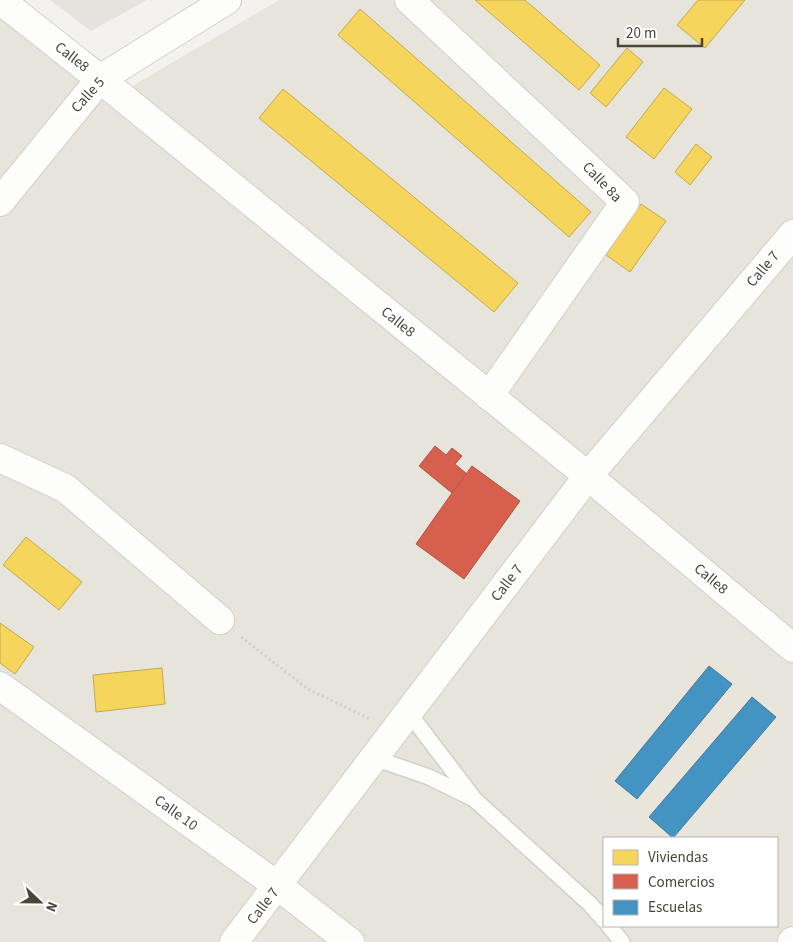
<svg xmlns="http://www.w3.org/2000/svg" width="793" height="942" viewBox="0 0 793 942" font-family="'Source Sans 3',sans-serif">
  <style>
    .residential { fill: #e7e4dc; fill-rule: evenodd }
    .industrial { fill: #e6e2de }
    .education { fill: #eae5da }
    .homes { fill: #f6d55c; stroke: #c3aa52 }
    .shops { fill: #d6604d; stroke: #ac5847 }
    .schools { fill: #4393c3; stroke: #457b9a }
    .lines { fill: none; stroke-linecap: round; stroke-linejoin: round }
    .service-casing { stroke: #d2d0cb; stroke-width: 18 }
    .minor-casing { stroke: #d2d0cb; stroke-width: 30 }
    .tertiary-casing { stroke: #d2d0cb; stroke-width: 30 }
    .path { stroke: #d3d2cc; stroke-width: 3; stroke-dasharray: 2.5 2.5; stroke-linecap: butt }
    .service { stroke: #fdfdfc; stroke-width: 15 }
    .minor { stroke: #fdfdfc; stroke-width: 28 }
    .tertiary { stroke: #fdfdfc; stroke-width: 28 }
    .labels { text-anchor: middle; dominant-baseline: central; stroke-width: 5; stroke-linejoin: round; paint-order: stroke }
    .street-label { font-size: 15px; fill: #4b4439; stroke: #fff }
  </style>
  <rect width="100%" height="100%" fill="#f4f2ee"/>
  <!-- residential -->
  <path class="residential" d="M 279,0 L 793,0 L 793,942 L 0,942 L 0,1 L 117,95 ZM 604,838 L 777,838 L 777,926 L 604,926 Z"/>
  <!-- industrial -->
  <path class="industrial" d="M 50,0 L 147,0 L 91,31 Z"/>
  <!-- education -->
  <path class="education" d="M 712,656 L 786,719 L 685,838 L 663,838 L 601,786 Z"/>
  <!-- homes -->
  <g class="homes">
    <path d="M 475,0 L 525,0 L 600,65 L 579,90 Z"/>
    <path d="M 698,0 L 745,0 L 705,48 L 677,25 Z"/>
    <path d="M 360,9 L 591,212 L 569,237 L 338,35 Z"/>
    <path d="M 627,48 L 643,62 L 606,107 L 590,93 Z"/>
    <path d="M 664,88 L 692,109 L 654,159 L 626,137 Z"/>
    <path d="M 283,89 L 518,283 L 494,312 L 259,118 Z"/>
    <path d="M 696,144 L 712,157 L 690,185 L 675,172 Z"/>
    <path d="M 641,204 L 666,221 L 630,272 L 606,255 Z"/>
    <path d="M 26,537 L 82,582 L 59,610 L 3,565 Z"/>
    <path d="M 0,623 L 34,647 L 15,674 L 0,663 Z"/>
    <path d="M 162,668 L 165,704 L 96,712 L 93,675 Z"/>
  </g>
  <!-- shops -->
  <g class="shops">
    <path d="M 435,446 L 446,455 L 452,448 L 462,456 L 455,464 L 467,474 L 452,493 L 419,466 Z"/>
    <path d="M 472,466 L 520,501 L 464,579 L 416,544 L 452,493 Z"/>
  </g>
  <!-- schools -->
  <g class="schools">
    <path d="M 709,666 L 732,684 L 637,799 L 615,781 Z"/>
    <path d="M 752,697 L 776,717 L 673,838 L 649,817 Z"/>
  </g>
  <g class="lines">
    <defs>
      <g id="service">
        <path d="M 409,713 L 472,796"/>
        <path d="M 374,758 L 429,777 L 474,799 L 590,904 L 604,920"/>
        <path d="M 609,926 L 622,942"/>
      </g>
      <g id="minor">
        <path d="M 0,0 L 100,79 L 588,476 L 793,648"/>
        <path d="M 409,0 L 625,202 L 489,396"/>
        <path d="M 0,458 L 65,488 L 220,620"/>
        <path d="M 234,942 L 588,476 L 793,234"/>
        <path d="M 792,942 L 793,941"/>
      </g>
      <g id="tertiary">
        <path d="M 0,202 L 100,79 L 227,0"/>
        <path d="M 0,686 L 278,886 L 350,942"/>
      </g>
    </defs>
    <!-- service casing -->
    <use href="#service" class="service-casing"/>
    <!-- minor casing -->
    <use href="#minor" class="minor-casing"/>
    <!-- tertiary casing -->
    <use href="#tertiary" class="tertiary-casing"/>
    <!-- path -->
    <path class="path" d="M 241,637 L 308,689 L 370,719"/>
    <!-- service -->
    <use href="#service" class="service"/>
    <!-- minor -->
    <use href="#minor" class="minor"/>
    <!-- tertiary -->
    <use href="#tertiary" class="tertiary"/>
  </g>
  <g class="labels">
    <!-- street labels -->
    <g class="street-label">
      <text transform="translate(72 57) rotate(38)">Calle8</text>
      <text transform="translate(88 95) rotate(-48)">Calle 5</text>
      <text transform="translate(602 182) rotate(46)">Calle 8a</text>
      <text transform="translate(763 269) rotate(-50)">Calle 7</text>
      <text transform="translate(398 322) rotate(39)">Calle8</text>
      <text transform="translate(711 579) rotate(40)">Calle8</text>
      <text transform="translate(507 583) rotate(-53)">Calle 7</text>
      <text transform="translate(176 813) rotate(36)">Calle 10</text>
      <text transform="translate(263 906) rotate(-52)">Calle 7</text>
    </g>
  </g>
  <!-- legend -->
  <rect x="603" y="837" width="175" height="90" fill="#ffffff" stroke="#b7b4b0"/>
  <rect x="613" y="850" width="25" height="15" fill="#f6d55c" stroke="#b7b4b0"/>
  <text x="648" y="862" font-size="15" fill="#4b4439">Viviendas</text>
  <rect x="613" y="874" width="25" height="15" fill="#d6604d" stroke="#b7b4b0"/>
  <text x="648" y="887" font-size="15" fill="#4b4439">Comercios</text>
  <rect x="613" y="900" width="25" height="15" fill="#4393c3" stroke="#b7b4b0"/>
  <text x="648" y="912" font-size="15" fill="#4b4439">Escuelas</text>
  <!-- north arrow -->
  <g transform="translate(40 902) rotate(112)" stroke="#ffffff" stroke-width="4" paint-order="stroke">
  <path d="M0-4L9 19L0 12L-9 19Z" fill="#4b4439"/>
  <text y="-8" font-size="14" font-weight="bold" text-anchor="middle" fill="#4b4439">N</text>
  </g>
  <!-- scale -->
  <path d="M618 38v8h84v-8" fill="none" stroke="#4b4439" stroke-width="2.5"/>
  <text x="626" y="38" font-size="15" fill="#4b4439" stroke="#ffffff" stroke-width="4" paint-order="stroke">20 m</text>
</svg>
